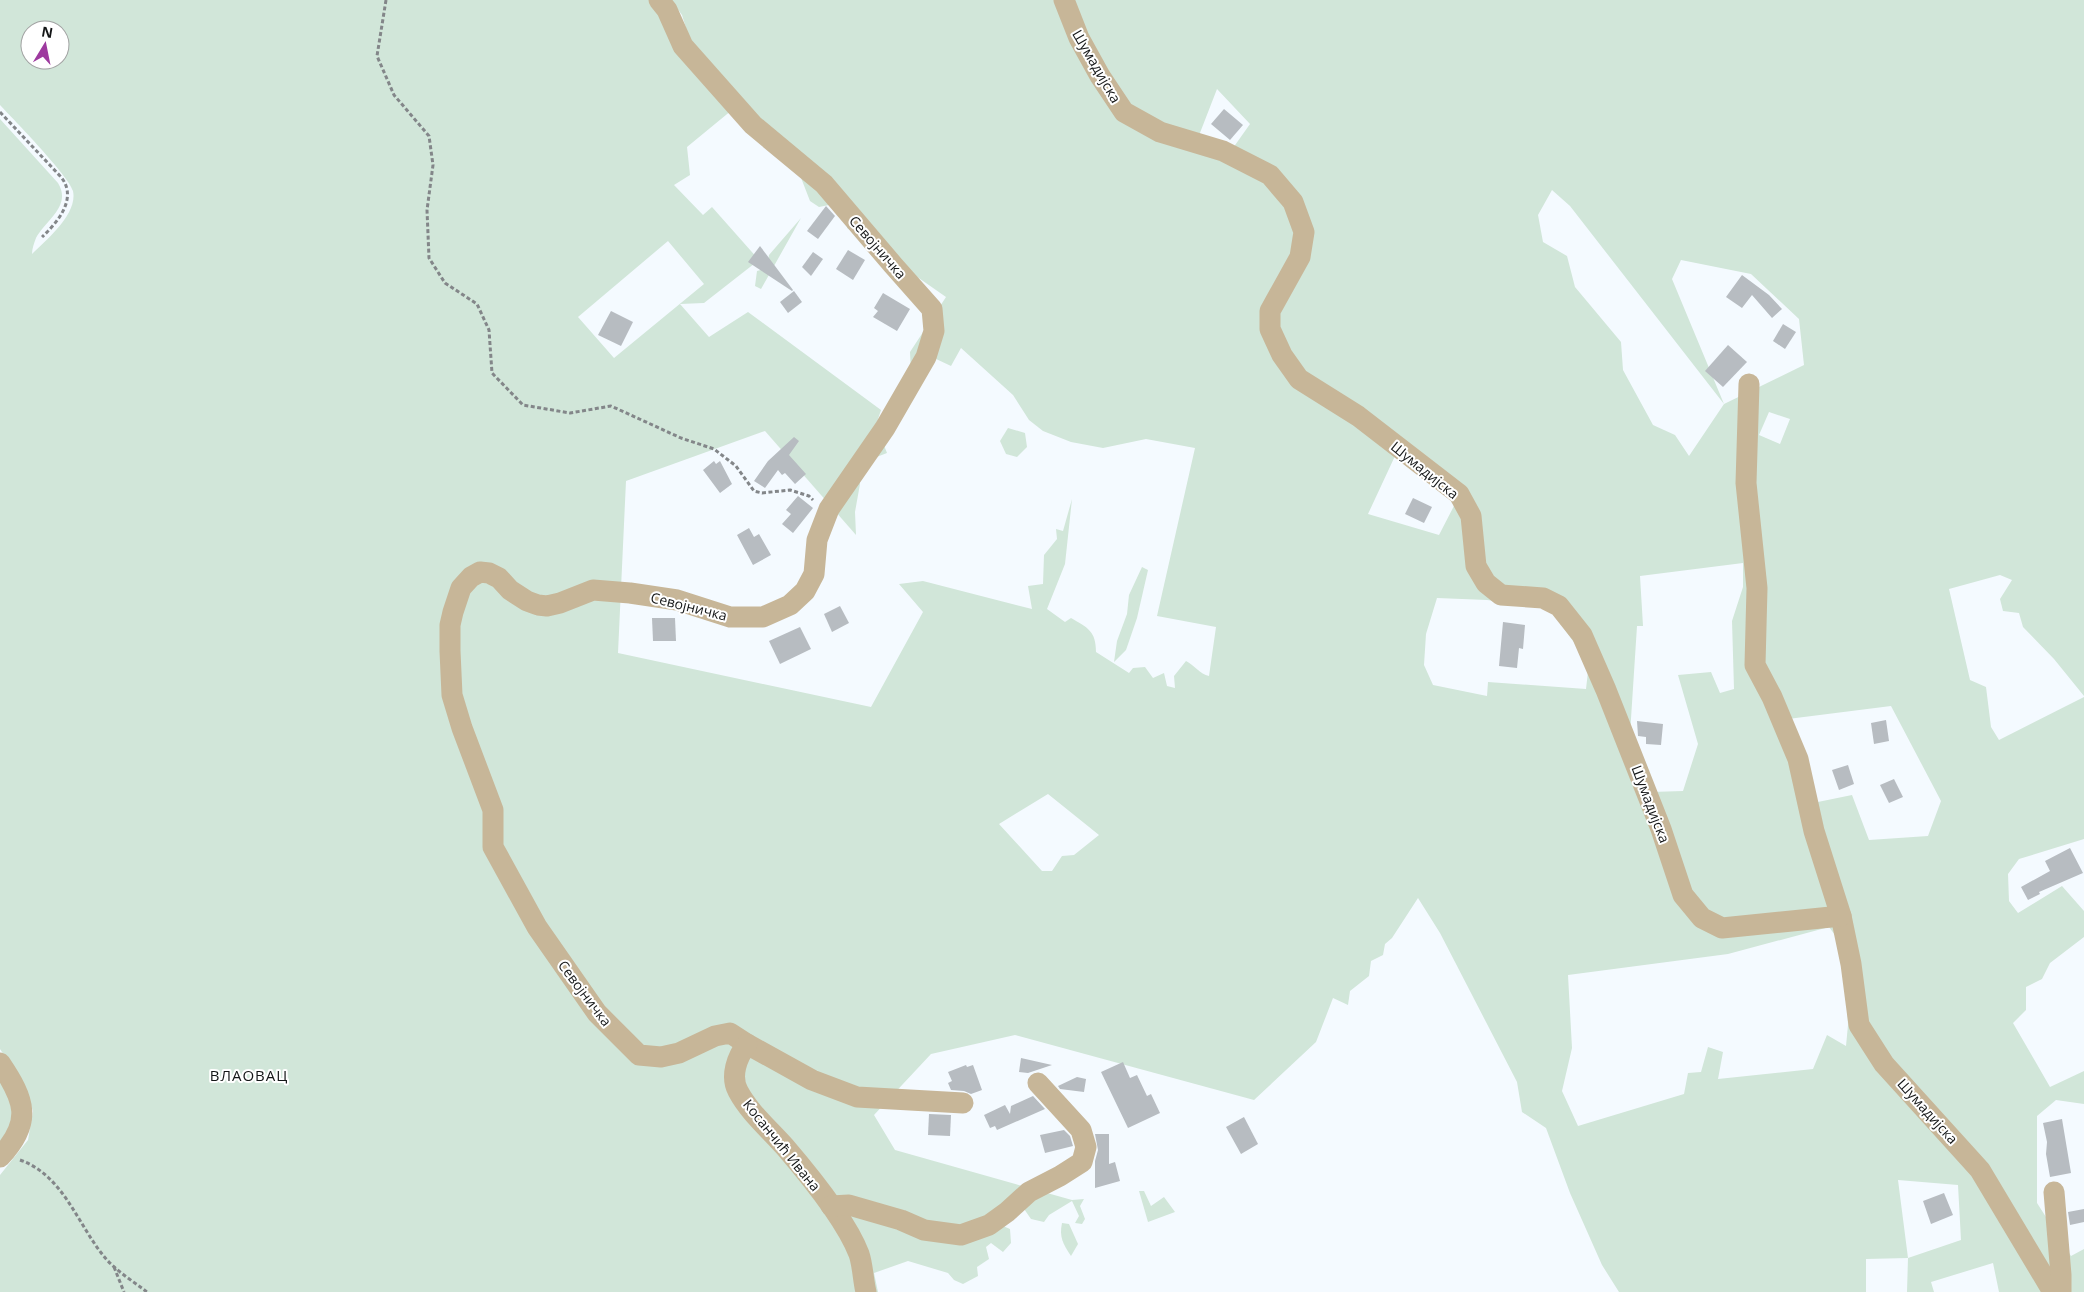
<svg xmlns="http://www.w3.org/2000/svg" width="2084" height="1292" viewBox="0 0 2084 1292" font-family="'Open Sans',sans-serif">
  <style>
    .green { fill: #d1e6d9; fill-rule: evenodd }
    .building { fill: #b7bcc1 }
    .lines { fill: none; stroke-linecap: round; stroke-linejoin: round }
    .path { stroke: #838689; stroke-width: 3; stroke-dasharray: 4 2.5; stroke-linecap: butt }
    .minor { stroke: #c7b698; stroke-width: 21 }
    .labels { text-anchor: middle; dominant-baseline: central; stroke-width: 4; stroke-linejoin: round; paint-order: stroke }
    .street-label { font-size: 14px; fill: #141617; stroke: #fff }
    .neighbourhood-label { font-size: 15px; letter-spacing: 1px; fill: #141617; stroke: #fff }
  </style>
  <rect width="100%" height="100%" fill="#f4faff"/>
  <!-- green -->
  <g class="green">
    <path d="M 0,0 L 649,0 L 691,44 L 682,15 L 671,0 L 2084,0 L 2084,696 L 2054,659 L 2023,627 L 2019,613 L 2003,611 L 2000,599 L 2012,580 L 2000,575 L 1949,589 L 1970,680 L 1986,687 L 1991,727 L 1999,740 L 2084,697 L 2084,839 L 2019,859 L 2008,874 L 2009,901 L 2018,913 L 2062,886 L 2084,911 L 2084,937 L 2050,963 L 2042,979 L 2026,987 L 2026,1010 L 2013,1023 L 2050,1087 L 2084,1071 L 2084,1104 L 2056,1100 L 2037,1116 L 2037,1203 L 2071,1256 L 2084,1249 L 2084,1292 L 1999,1292 L 1993,1263 L 1931,1282 L 1934,1292 L 1907,1292 L 1908,1258 L 1866,1259 L 1866,1292 L 1619,1292 L 1602,1265 L 1570,1193 L 1546,1128 L 1522,1112 L 1517,1082 L 1440,933 L 1418,898 L 1392,938 L 1385,944 L 1383,955 L 1371,961 L 1369,976 L 1350,991 L 1348,1005 L 1333,998 L 1316,1042 L 1254,1100 L 1015,1035 L 931,1054 L 874,1115 L 895,1150 L 1072,1200 L 1084,1199 L 1080,1206 L 1085,1219 L 1082,1224 L 1075,1223 L 1079,1216 L 1072,1201 L 1049,1215 L 1044,1222 L 1031,1219 L 1022,1206 L 1003,1226 L 1010,1229 L 1011,1243 L 1003,1252 L 991,1243 L 986,1247 L 989,1259 L 977,1267 L 978,1276 L 963,1284 L 954,1280 L 948,1273 L 908,1261 L 874,1273 L 878,1292 L 0,1292 L 0,1175 L 28,1140 L 33,1111 L 25,1087 L 0,1049 L 0,119 L 58,183 C 72,206 46,220 36,238 C 34,243 32,249 32,254 C 46,240 78,214 73,191 C 69,176 14,120 0,105 ZM 30,30 L 60,30 L 60,60 L 30,60 ZM 1217,89 L 1250,124 L 1233,148 L 1198,138 ZM 732,110 L 798,170 L 810,201 L 819,207 L 849,201 L 847,228 L 946,297 L 910,352 L 911,372 L 934,358 L 951,366 L 961,348 L 1013,395 L 1029,420 L 1043,431 L 1071,442 L 1103,448 L 1146,439 L 1195,448 L 1157,616 L 1216,627 L 1209,676 C 1200,674 1194,665 1186,661 L 1174,676 L 1175,688 L 1167,686 L 1164,673 L 1153,678 L 1145,667 L 1133,668 L 1129,673 L 1096,652 C 1096,631 1088,628 1071,618 L 1065,622 L 1047,609 L 1065,564 L 1072,499 L 1063,531 L 1056,529 L 1057,539 L 1044,555 L 1043,584 L 1028,586 L 1032,609 L 923,581 L 899,584 L 923,612 L 871,707 L 618,653 L 626,481 L 765,431 L 856,535 L 855,512 L 860,484 L 858,476 L 874,458 L 887,453 L 876,425 L 881,410 L 748,312 L 709,337 L 680,304 L 704,303 L 759,260 L 712,207 L 703,215 L 674,185 L 690,175 L 687,147 ZM 1552,190 L 1570,206 L 1724,404 L 1689,456 L 1675,435 L 1653,425 L 1623,370 L 1621,342 L 1575,287 L 1567,256 L 1543,242 L 1538,215 ZM 668,241 L 704,284 L 614,358 L 578,317 ZM 1681,260 L 1751,274 L 1799,319 L 1804,365 L 1724,404 L 1672,279 ZM 1769,412 L 1790,419 L 1780,444 L 1759,435 ZM 1395,456 L 1456,502 L 1439,535 L 1368,514 ZM 1743,563 L 1743,587 L 1732,621 L 1734,689 L 1720,693 L 1711,672 L 1678,675 L 1698,744 L 1683,791 L 1651,792 L 1630,734 L 1637,626 L 1643,626 L 1640,576 ZM 1437,598 L 1487,600 L 1549,608 L 1589,663 L 1586,689 L 1488,682 L 1487,696 L 1433,685 L 1424,665 L 1426,634 ZM 1891,706 L 1941,801 L 1928,836 L 1869,840 L 1852,795 L 1813,803 L 1788,719 ZM 1048,794 L 1099,835 L 1074,855 L 1062,856 L 1052,871 L 1042,871 L 999,824 ZM 1829,927 L 1844,947 L 1848,1025 L 1846,1046 L 1827,1035 L 1813,1069 L 1718,1079 L 1723,1052 L 1708,1047 L 1701,1072 L 1688,1073 L 1684,1094 L 1578,1126 L 1562,1091 L 1572,1048 L 1568,975 L 1728,954 ZM 1898,1180 L 1958,1185 L 1961,1240 L 1908,1258 Z"/>
    <path d="M 801,218 L 761,289 L 755,286 L 757,271 L 767,268 L 769,255 Z"/>
    <path d="M 1008,428 L 1025,433 L 1027,447 L 1017,457 L 1006,454 L 1000,441 Z"/>
    <path d="M 1142,567 L 1148,570 L 1137,618 L 1126,650 L 1114,662 L 1117,641 L 1127,614 L 1129,595 Z"/>
    <path d="M 0,1072 L 18,1114 L 0,1153 Z"/>
    <path d="M 1139,1191 L 1144,1191 L 1151,1206 L 1164,1197 L 1175,1212 L 1148,1222 Z"/>
    <path d="M 1062,1223 L 1069,1224 L 1078,1244 L 1071,1256 C 1063,1244 1059,1237 1062,1223 Z"/>
  </g>
  <!-- building -->
  <g class="building">
    <path d="M 1224,109 L 1243,125 L 1230,140 L 1211,124 Z"/>
    <path d="M 826,206 L 835,216 L 818,239 L 807,231 Z"/>
    <path d="M 760,246 L 793,290 L 792,291 L 748,262 Z"/>
    <path d="M 848,250 L 865,260 L 853,280 L 836,269 Z"/>
    <path d="M 813,252 L 823,259 L 811,276 L 802,267 Z"/>
    <path d="M 1742,275 L 1769,295 L 1782,309 L 1772,318 L 1752,295 L 1742,308 L 1726,297 Z"/>
    <path d="M 794,291 L 802,302 L 788,313 L 780,302 Z"/>
    <path d="M 883,293 L 910,309 L 897,331 L 873,317 L 878,311 L 874,308 Z"/>
    <path d="M 611,311 L 633,322 L 621,346 L 598,335 Z"/>
    <path d="M 1783,324 L 1796,332 L 1785,349 L 1773,341 Z"/>
    <path d="M 1728,345 L 1747,362 L 1723,387 L 1705,371 Z"/>
    <path d="M 794,437 L 799,441 L 789,455 L 806,474 L 795,484 L 785,473 L 782,475 L 778,470 L 765,488 L 754,481 L 768,461 Z"/>
    <path d="M 714,461 L 716,464 L 720,461 L 732,484 L 720,493 L 703,470 Z"/>
    <path d="M 798,496 L 813,508 L 793,533 L 782,524 L 791,514 L 786,510 Z"/>
    <path d="M 1413,498 L 1432,507 L 1424,523 L 1405,514 Z"/>
    <path d="M 749,528 L 754,537 L 759,534 L 771,555 L 753,565 L 737,535 Z"/>
    <path d="M 840,606 L 849,623 L 832,632 L 824,614 Z"/>
    <path d="M 652,618 L 675,618 L 676,641 L 653,641 Z"/>
    <path d="M 1503,622 L 1525,625 L 1523,649 L 1519,648 L 1517,668 L 1499,666 Z"/>
    <path d="M 800,627 L 811,649 L 780,664 L 769,641 Z"/>
    <path d="M 1886,720 L 1889,741 L 1874,744 L 1871,723 Z"/>
    <path d="M 1637,721 L 1663,724 L 1661,745 L 1646,744 L 1646,737 L 1638,736 Z"/>
    <path d="M 1848,765 L 1854,784 L 1839,790 L 1832,770 Z"/>
    <path d="M 1894,779 L 1903,797 L 1889,803 L 1880,785 Z"/>
    <path d="M 2070,848 L 2083,873 L 2039,892 L 2040,894 L 2028,900 L 2021,887 L 2050,871 L 2045,861 Z"/>
    <path d="M 1021,1058 L 1052,1065 L 1028,1073 L 1019,1072 Z"/>
    <path d="M 1123,1062 L 1130,1078 L 1137,1075 L 1147,1096 L 1151,1094 L 1160,1113 L 1128,1128 L 1101,1072 Z"/>
    <path d="M 966,1065 L 967,1067 L 973,1065 L 982,1090 L 971,1094 L 964,1091 L 951,1090 L 948,1083 L 952,1081 L 948,1072 Z"/>
    <path d="M 1077,1077 L 1086,1079 L 1084,1092 L 1060,1089 L 1058,1086 Z"/>
    <path d="M 1033,1096 L 1045,1109 L 997,1130 L 995,1126 L 990,1128 L 984,1115 L 1005,1105 L 1010,1114 L 1011,1106 Z"/>
    <path d="M 929,1114 L 951,1115 L 950,1136 L 928,1135 Z"/>
    <path d="M 1244,1117 L 1258,1144 L 1241,1154 L 1226,1127 Z"/>
    <path d="M 2062,1119 L 2071,1173 L 2050,1177 L 2046,1154 L 2047,1142 L 2043,1123 Z"/>
    <path d="M 1064,1130 L 1070,1136 L 1073,1146 L 1045,1153 L 1040,1135 Z"/>
    <path d="M 1095,1134 L 1109,1134 L 1109,1164 L 1115,1162 L 1120,1181 L 1095,1188 L 1095,1161 L 1098,1150 Z"/>
    <path d="M 1944,1193 L 1953,1215 L 1931,1224 L 1923,1201 Z"/>
    <path d="M 2084,1209 L 2084,1222 L 2070,1225 L 2068,1212 Z"/>
  </g>
  <g class="lines">
    <!-- path -->
    <g class="path">
      <path d="M 386,0 L 377,56 L 394,95 L 429,136 L 433,165 L 427,210 L 429,258 L 445,283 L 477,304 L 489,330 L 492,373 L 523,405 L 570,413 L 611,406 L 681,438 L 714,449 L 736,466 L 754,491 L 762,493 L 790,490 L 809,496 L 813,500"/>
      <path d="M 0,112 L 61,177 C 78,198 58,222 42,237"/>
      <path d="M 20,1160 C 65,1176 78,1227 107,1260 C 118,1272 134,1282 147,1292"/>
      <path d="M 114,1267 L 124,1292"/>
    </g>
    <!-- minor -->
    <g class="minor">
      <path d="M 659,0 L 667,10 L 683,46 L 753,125 L 824,184 L 893,265 L 932,309 L 934,331 L 926,357 L 885,428 L 829,509 L 817,540 L 814,574 L 805,591 L 790,605 L 763,617 L 730,617 L 677,600 L 630,593 L 593,590 L 560,603 L 547,606 L 538,605 L 527,601 L 510,590 L 499,578 L 489,573 L 480,572 L 471,577 L 461,588 L 453,612 L 450,625 L 450,651 L 452,695 L 462,728 L 493,810 L 493,847 L 537,927 L 597,1013 L 639,1055 L 661,1057 L 679,1053 L 715,1036 L 730,1033 L 747,1044 L 812,1080 L 857,1097 L 963,1103"/>
      <path d="M 1064,0 L 1079,38 L 1100,76 L 1124,112 L 1160,132 L 1223,151 L 1270,175 L 1293,202 L 1304,232 L 1300,257 L 1270,311 L 1270,329 L 1282,355 L 1299,379 L 1358,416 L 1459,494 L 1471,516 L 1476,566 L 1486,583 L 1501,595 L 1543,598 L 1559,606 L 1582,635 L 1606,690 L 1661,829 L 1683,895 L 1702,918 L 1722,928 L 1841,916 L 1851,964 L 1859,1025 L 1884,1064 L 1980,1170 L 2053,1292"/>
      <path d="M 1749,384 L 1746,483 L 1757,588 L 1755,665 L 1772,697 L 1798,759 L 1814,831 L 1841,916"/>
      <path d="M 747,1044 C 737,1057 730,1076 738,1091 C 749,1112 769,1129 785,1147 C 809,1175 846,1220 859,1254 C 863,1266 863,1280 866,1292"/>
      <path d="M 0,1063 C 25,1100 33,1122 0,1157"/>
      <path d="M 2054,1192 L 2061,1275 L 2061,1292"/>
      <path d="M 831,1206 L 849,1205 L 901,1220 L 924,1230 L 961,1235 L 989,1225 L 1007,1212 L 1029,1192 L 1060,1176 L 1082,1162 L 1086,1147 L 1081,1130 L 1038,1083"/>
    </g>
  </g>
  <g class="labels">
    <!-- street labels -->
    <g class="street-label">
      <text transform="translate(1097 66) rotate(60)">Шумадијска</text>
      <text transform="translate(878 247) rotate(49)">Севојничка</text>
      <text transform="translate(1425 470) rotate(39)">Шумадијска</text>
      <text transform="translate(689 606) rotate(14)">Севојничка</text>
      <text transform="translate(1651 804) rotate(69)">Шумадијска</text>
      <text transform="translate(585 993) rotate(53)">Севојничка</text>
      <text transform="translate(1928 1111) rotate(48)">Шумадијска</text>
      <text transform="translate(782 1145) rotate(51)">Косанчић Ивана</text>
    </g>
    <!-- neighbourhood labels -->
    <g class="neighbourhood-label">
      <text x="249" y="1075">ВЛАОВАЦ</text>
    </g>
  </g>
  <!-- north arrow -->
  <g transform="translate(45 45) rotate(10)"><circle r="24" fill="#ffffff" stroke="#a1a2a2"/>
  <path d="M0-4L9 19L0 12L-9 19Z" fill="#9e3a9f"/>
  <text y="-8" font-size="14" font-weight="bold" text-anchor="middle" fill="#141617">N</text>
  </g>
</svg>
